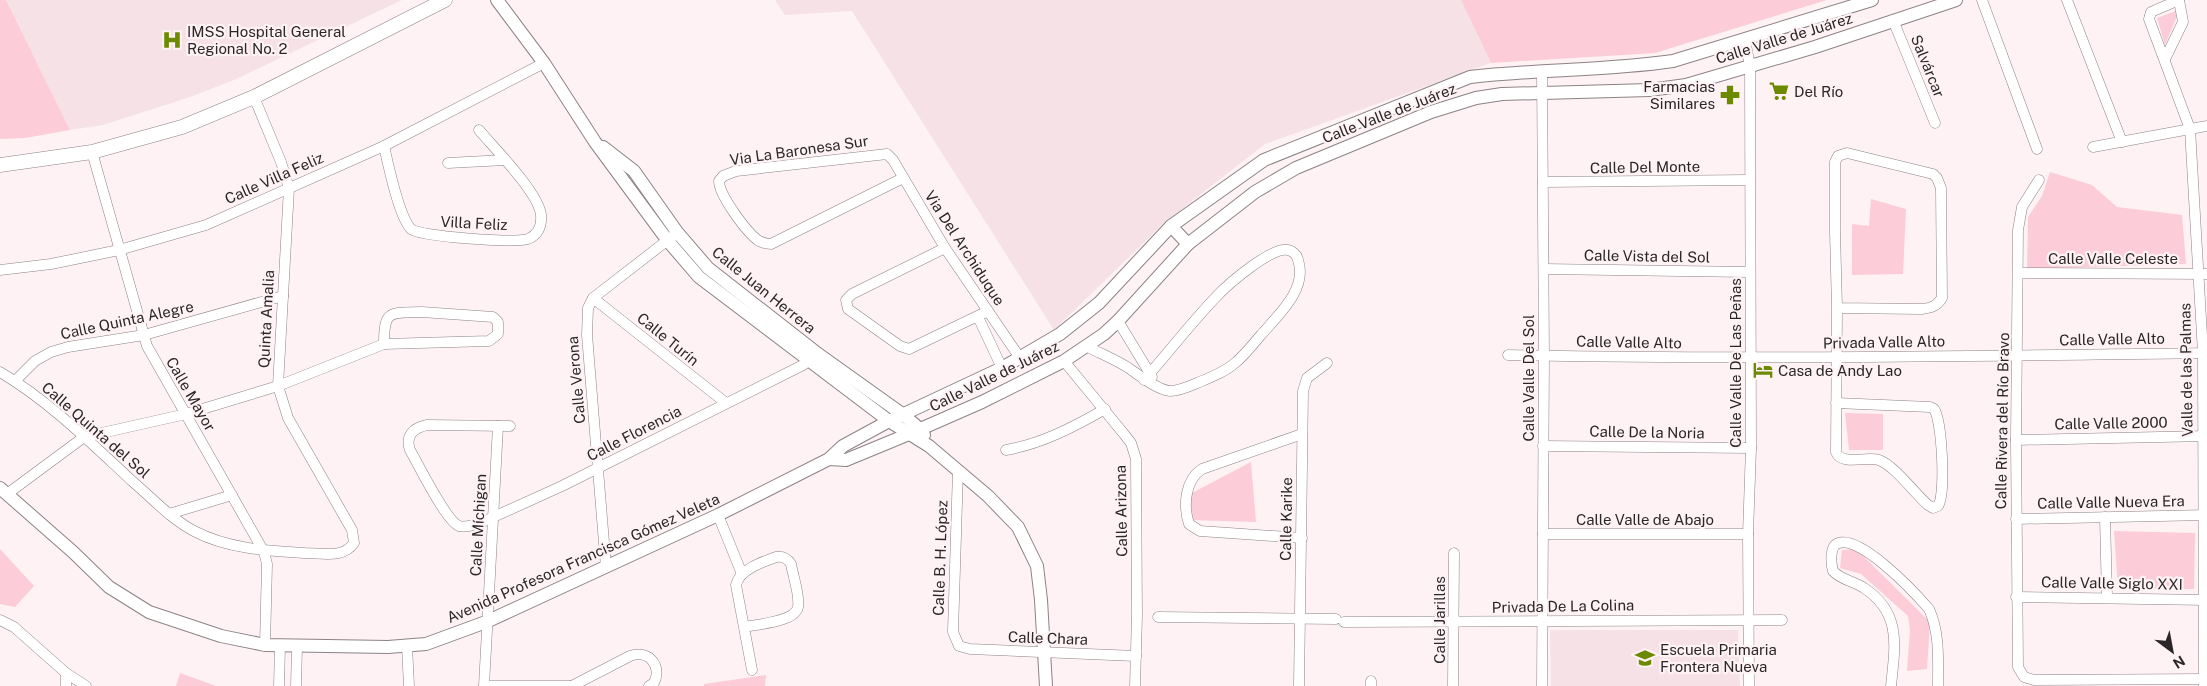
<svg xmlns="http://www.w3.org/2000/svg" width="2207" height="686" viewBox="0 0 2207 686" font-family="'Public Sans',sans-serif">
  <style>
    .built { fill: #f5e1e6 }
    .green { fill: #fcccd8 }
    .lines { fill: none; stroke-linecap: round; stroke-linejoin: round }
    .minor-casing { stroke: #8d8285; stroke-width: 11 }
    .tertiary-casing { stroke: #8d8285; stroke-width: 14 }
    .secondary-casing { stroke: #8d8285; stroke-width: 15 }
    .minor { stroke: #fff; stroke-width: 10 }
    .tertiary { stroke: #fff; stroke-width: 12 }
    .secondary { stroke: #fff; stroke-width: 14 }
    .labels { text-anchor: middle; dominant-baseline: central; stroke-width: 4.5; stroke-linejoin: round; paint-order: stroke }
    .poi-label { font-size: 15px; fill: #2b2728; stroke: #fef2f5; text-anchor: start }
    .street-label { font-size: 15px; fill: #2b2728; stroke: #fef2f5 }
  </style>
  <rect width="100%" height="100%" fill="#fef2f5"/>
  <!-- built -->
  <g class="built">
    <path d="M 6,0 L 402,0 L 234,80 L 190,97 L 103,125 L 70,130 Z"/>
    <path d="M 775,0 L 1461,0 L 1491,63 L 1265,144 L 1165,222 L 1054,330 L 852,11 L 785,15 Z"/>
    <path d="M 1550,630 L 1738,630 L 1740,686 L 1551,686 Z"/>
  </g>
  <!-- green -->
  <g class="green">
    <path d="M 0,0 L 6,0 L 70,130 L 25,138 L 0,139 Z"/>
    <path d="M 1461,0 L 1827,0 L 1655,53 L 1491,63 Z"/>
    <path d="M 2176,11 L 2177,16 L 2165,45 L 2157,18 Z"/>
    <path d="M 2050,172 L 2092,185 L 2117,207 L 2182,215 L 2186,264 L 2027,269 L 2028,217 L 2042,196 Z"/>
    <path d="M 1871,199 L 1906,209 L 1903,274 L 1852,275 L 1852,224 L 1869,226 Z"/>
    <path d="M 1845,413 L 1883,414 L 1883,450 L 1849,450 Z"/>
    <path d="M 1251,462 L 1256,522 L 1191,520 L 1190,494 Z"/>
    <path d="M 2114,531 L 2195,533 L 2194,589 L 2118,589 Z"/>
    <path d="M 0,549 L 34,586 L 15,607 L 0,604 Z"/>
    <path d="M 1856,549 L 1930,622 L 1927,669 L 1907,671 L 1910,630 L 1908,616 L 1861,574 L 1840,568 L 1842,550 Z"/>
    <path d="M 180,673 L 216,686 L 176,686 Z"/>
    <path d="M 766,675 L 765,686 L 704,686 L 704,684 Z"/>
  </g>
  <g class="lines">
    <defs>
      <g id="minor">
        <path d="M 1982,0 L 2037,149"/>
        <path d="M 2067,0 L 2122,142"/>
        <path d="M 2179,0 L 2151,12 L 2149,19 L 2190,129 L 2203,353 L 2204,686"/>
        <path d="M 1893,20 L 1935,123"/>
        <path d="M 1745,40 L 1750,66 L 1751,448 L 1748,534 L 1749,686"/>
        <path d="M 2165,59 L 2183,22 L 2179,0"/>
        <path d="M 1542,71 L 1544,356 L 1542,686"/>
        <path d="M 384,146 C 388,164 399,217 411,229 C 421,237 514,243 528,239 C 538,235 542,226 541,215 C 539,193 494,148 479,130"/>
        <path d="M 2093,147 L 2207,126"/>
        <path d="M 92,152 L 147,346 L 264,552 L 267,564 L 265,645"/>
        <path d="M 448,163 L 505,160"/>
        <path d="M 903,178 L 771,244 C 766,244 763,243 759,241 C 747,233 719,195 719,181 L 723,176 L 736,171 L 887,154 L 893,160 L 945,248 L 1020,358"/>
        <path d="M 2039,180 L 2022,207 L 2018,230 L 2016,440 L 2018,667 L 2024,677 L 2034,680 L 2207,679"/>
        <path d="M 1543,182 L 1748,180"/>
        <path d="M 945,248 L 852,294 L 846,300 L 848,309 L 900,346 L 909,349 L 988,311"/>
        <path d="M 1544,269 L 1749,272"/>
        <path d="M 0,270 L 51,264 L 119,250 L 206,225 L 384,146 L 544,63"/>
        <path d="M 2019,273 L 2207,274"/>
        <path d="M 593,298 L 726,403"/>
        <path d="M 422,312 L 493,317 L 498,322 L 498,334 L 489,341 L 384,344 C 384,309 390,313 422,312 Z"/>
        <path d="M 978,317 L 1002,368"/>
        <path d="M 1118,321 L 1152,377"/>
        <path d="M 1086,346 C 1101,354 1117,360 1130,369 C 1140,376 1158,390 1170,391 C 1181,391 1192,385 1202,381 C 1214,376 1226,371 1235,363 C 1245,355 1253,344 1261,335 C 1278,315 1308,289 1298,260 C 1297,255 1293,251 1288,250 C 1272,246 1227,285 1216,297 C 1191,323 1168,353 1144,380"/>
        <path d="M 1508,355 C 1741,360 1974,356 2207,353"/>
        <path d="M 1064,361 L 1124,434 L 1131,443 L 1136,459 L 1137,615 L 1135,686"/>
        <path d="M 0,372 C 49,401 90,442 132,481 C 152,498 171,519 194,531 C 228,549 268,551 305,553 C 322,553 343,559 354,543 L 352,530 L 288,418 L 278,386 L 289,188 L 281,162 L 254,97"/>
        <path d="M 15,381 L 35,361 L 51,352 L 68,347 L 144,335 L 283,296"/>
        <path d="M 1836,403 L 1930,407 L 1934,409 C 1942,420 1946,495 1938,506 L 1933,508 L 1928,505 C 1915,494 1895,466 1879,460 C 1867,456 1841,466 1836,452 L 1837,308 L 1835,232 L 1835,162 L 1838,156 L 1847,153 L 1933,174 L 1937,178 L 1941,188 L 1942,298 C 1937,306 1931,308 1922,309 L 1837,308"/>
        <path d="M 510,426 L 427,425 C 413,428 405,436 410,450 C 418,464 446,521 459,526 C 465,528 472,525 478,524 L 562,486 L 803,365 L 814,357"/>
        <path d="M 2016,440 L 2207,436"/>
        <path d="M 1543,446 L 1751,448"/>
        <path d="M 1006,450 C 1041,444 1074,427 1105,409"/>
        <path d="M 958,470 L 953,632 L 959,646 L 970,649 L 1136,656"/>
        <path d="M 7,494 L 84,437 L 186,414 L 278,386 L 384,344"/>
        <path d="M 169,514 L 232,495"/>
        <path d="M 718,515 L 742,574"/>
        <path d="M 2105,517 L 2107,597"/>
        <path d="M 2016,519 L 2207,515"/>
        <path d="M 1543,534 L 1748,534"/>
        <path d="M 1302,538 L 1200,531 L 1189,524 C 1183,506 1185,480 1202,469 L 1302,434"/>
        <path d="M 606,567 L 587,335 L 588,308 L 593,298 L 673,236"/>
        <path d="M 2016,597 L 2207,600"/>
        <path d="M 1158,617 L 1336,619"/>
        <path d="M 0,620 L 14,627 L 66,673 L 86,686"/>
        <path d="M 1344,622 L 1782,620"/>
        <path d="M 745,627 C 758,624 795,622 798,607 C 800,595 793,576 791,564 C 787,558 783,556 776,557 C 762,562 739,570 736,585 L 752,670"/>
        <path d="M 407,646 L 409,686"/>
        <path d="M 1371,681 L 1371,686"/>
        <path d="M 66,686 L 66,673"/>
        <path d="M 279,686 L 280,646"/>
        <path d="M 296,686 L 297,646"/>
        <path d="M 484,686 L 498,426"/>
        <path d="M 484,686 L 572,686"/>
        <path d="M 576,686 L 572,686 L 630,656 C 650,649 662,667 654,683 L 649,686"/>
        <path d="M 1299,686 L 1303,391 L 1307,378 L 1327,363"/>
        <path d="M 1453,686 L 1454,553"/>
        <path d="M 1891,686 C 1895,646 1902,613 1864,588 C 1854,581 1841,580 1833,571 C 1831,564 1830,551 1835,545 C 1855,528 1916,594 1929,609 C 1940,633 1938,660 1938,686"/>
      </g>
      <g id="tertiary">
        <path d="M 497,0 L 544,63 L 595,142 L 668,241 L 699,277 L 889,421 L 929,446 L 988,496 L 1018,527 L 1037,566 L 1041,600 L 1046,686"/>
        <path d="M 603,147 L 634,171 L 677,232 L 708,268 L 818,354 L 902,414 L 920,429 L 924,435"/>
        <path d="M 1171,226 L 1188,244"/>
        <path d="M 829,459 L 846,460 L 909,434 L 982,402 L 1064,361 L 1104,334 L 1118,321 L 1188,244 L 1255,192 L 1296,168 L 1431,112 L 1476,98 L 1502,94 L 1650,90 L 1686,85 L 1815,47 L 1956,0"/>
        <path d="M 0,488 L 73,552 L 109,587 L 149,612 L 221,636 L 265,645 L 388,647 L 426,644 L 486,622 L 718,515 L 829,459 L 843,446 L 889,421 L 1002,368 L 1060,334 L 1099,303 L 1171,226 L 1264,160 L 1470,77 C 1537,69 1605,71 1673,61 L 1872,0"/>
      </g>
      <path id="secondary" d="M 0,165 L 92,152 L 182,127 L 254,97 L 445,0"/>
    </defs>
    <!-- minor casing -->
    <use href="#minor" class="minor-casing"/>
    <!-- tertiary casing -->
    <use href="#tertiary" class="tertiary-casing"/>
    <!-- secondary casing -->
    <use href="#secondary" class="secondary-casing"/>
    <!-- minor -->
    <use href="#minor" class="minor"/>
    <!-- tertiary -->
    <use href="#tertiary" class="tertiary"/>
    <!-- secondary -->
    <use href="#secondary" class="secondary"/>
  </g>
  <!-- icons -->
  <defs>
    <symbol id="hospital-bare" viewBox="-9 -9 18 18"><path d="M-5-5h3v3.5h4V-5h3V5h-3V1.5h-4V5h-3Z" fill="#6d8900" stroke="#fef2f5" stroke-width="2.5" paint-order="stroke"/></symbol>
    <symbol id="supermarket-bare" viewBox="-9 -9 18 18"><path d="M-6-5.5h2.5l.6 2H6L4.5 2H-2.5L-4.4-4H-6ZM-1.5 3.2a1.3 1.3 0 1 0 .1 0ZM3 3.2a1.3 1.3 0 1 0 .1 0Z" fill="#6d8900" stroke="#fef2f5" stroke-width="2.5" paint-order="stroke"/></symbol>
    <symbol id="pharmacy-bare" viewBox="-9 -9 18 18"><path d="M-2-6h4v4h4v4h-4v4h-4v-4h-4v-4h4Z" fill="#6d8900" stroke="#fef2f5" stroke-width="2.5" paint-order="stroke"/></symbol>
    <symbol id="hotel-bare" viewBox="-9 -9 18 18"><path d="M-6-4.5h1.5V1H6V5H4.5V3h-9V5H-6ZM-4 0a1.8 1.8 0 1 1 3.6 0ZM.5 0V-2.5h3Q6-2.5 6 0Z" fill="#6d8900" stroke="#fef2f5" stroke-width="2.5" paint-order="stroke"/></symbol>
    <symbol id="school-bare" viewBox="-9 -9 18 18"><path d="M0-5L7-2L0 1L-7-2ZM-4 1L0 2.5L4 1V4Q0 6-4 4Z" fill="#6d8900" stroke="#fef2f5" stroke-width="2.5" paint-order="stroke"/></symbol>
  </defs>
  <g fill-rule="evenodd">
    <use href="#hospital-bare" x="158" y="26" width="28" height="28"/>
    <use href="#supermarket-bare" x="1765" y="77" width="28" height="28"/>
    <use href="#pharmacy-bare" x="1716" y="81" width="28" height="28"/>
    <use href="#hotel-bare" x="1749" y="356" width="28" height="28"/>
    <use href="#school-bare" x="1631" y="644" width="28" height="28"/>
  </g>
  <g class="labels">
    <!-- poi labels -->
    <g class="poi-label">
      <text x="187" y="31">IMSS Hospital General<tspan x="187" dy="17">Regional No. 2</tspan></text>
      <text x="1715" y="86" text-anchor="end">Farmacias<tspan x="1715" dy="17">Similares</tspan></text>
      <text x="1794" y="91">Del Río</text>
      <text x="1778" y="370">Casa de Andy Lao</text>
      <text x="1660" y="649">Escuela Primaria<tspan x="1660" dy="17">Frontera Nueva</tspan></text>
    </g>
    <!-- street labels -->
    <g class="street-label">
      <text transform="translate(1784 38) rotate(-17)">Calle Valle de Juárez</text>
      <text transform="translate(1928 66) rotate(68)">Salvárcar</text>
      <text transform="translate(1389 113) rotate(-21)">Calle Valle de Juárez</text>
      <text transform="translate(799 150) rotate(-8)">Via La Baronesa Sur</text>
      <text transform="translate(1645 167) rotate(-1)">Calle Del Monte</text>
      <text transform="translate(274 178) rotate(-24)">Calle Villa Feliz</text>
      <text transform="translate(474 223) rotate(3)">Villa Feliz</text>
      <text transform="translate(965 248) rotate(57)">Via Del Archiduque</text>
      <text transform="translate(1647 256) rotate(1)">Calle Vista del Sol</text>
      <text x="2113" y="258">Calle Valle Celeste</text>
      <text transform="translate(764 290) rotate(39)">Calle Juan Herrera</text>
      <text transform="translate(266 319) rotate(-87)">Quinta Amalia</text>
      <text transform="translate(127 320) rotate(-12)">Calle Quinta Alegre</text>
      <text transform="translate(668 339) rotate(39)">Calle Turín</text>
      <text transform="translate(2112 339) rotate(-1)">Calle Valle Alto</text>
      <text transform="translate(1629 342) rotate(1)">Calle Valle Alto</text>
      <text transform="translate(1884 342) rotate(-1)">Privada Valle Alto</text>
      <text transform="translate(1735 363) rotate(-90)">Calle Valle De Las Peñas</text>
      <text transform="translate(2186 370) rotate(-91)">Valle de las Palmas</text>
      <text transform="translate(994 376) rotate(-26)">Calle Valle de Juárez</text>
      <text transform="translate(1528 378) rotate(-90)">Calle Valle Del Sol</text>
      <text transform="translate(576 380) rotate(-95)">Calle Verona</text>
      <text transform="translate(191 394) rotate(60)">Calle Mayor</text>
      <text transform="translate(2002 421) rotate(-89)">Calle Rivera del Río Bravo</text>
      <text transform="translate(2111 423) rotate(-1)">Calle Valle 2000</text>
      <text transform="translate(96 430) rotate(41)">Calle Quinta del Sol</text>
      <text transform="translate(1647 432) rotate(1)">Calle De la Noria</text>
      <text transform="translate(634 433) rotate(-27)">Calle Florencia</text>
      <text transform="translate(2111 502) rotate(-1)">Calle Valle Nueva Era</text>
      <text transform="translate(1121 511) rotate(-91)">Calle Arizona</text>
      <text transform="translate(1286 519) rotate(-89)">Calle Karike</text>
      <text x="1645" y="519">Calle Valle de Abajo</text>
      <text transform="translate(478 525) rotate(-87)">Calle Míchigan</text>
      <text transform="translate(583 558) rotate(-24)">Avenida Profesora Francisca Gómez Veleta</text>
      <text transform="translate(940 558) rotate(-88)">Calle B. H. López</text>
      <text transform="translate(2112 583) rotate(1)">Calle Valle Siglo XXI</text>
      <text transform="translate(1563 606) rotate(-1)">Privada De La Colina</text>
      <text transform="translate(1439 620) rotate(-90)">Calle Jarillas</text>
      <text transform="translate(1048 638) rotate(2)">Calle Chara</text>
    </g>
  </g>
  <!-- north arrow -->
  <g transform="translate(2172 651) rotate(148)" stroke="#fef2f5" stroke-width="4" paint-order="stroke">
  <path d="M0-4L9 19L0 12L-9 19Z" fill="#2b2728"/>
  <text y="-8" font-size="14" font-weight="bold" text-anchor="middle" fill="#2b2728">N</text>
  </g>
</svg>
